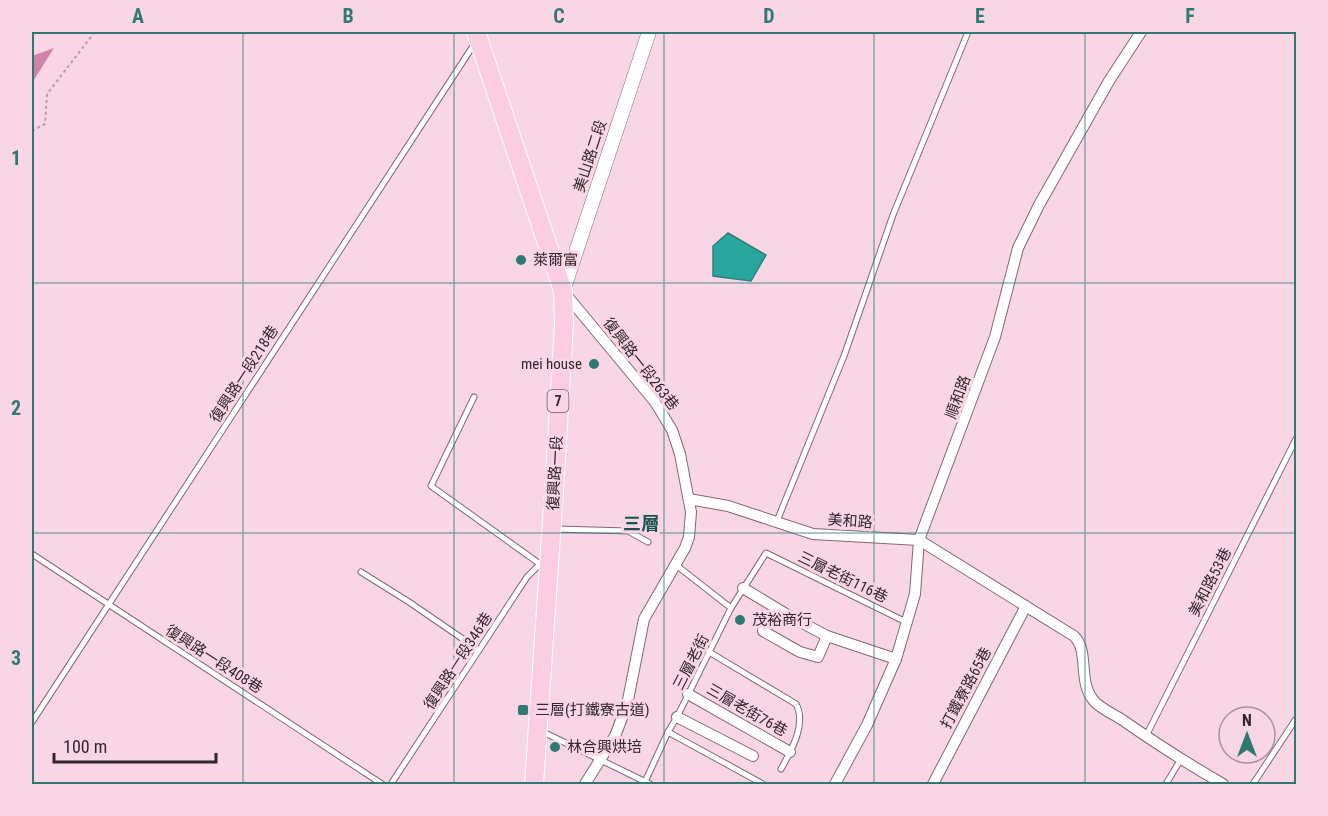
<svg xmlns="http://www.w3.org/2000/svg" width="1328" height="816" viewBox="0 0 1328 816" font-family="'Roboto Condensed','Noto Sans TC',sans-serif">
  <style>
    .forest { fill: #d084aa }
    .water { fill: #29a69e; stroke: #2c807c; stroke-width: 1.5 }
    .lines { fill: none; stroke-linecap: round; stroke-linejoin: round }
    .service-casing { stroke: #846774; stroke-width: 7 }
    .minor-casing { stroke: #846774; stroke-width: 12 }
    .tertiary-casing { stroke: #846774; stroke-width: 15 }
    .primary-casing { stroke: #fff; stroke-width: 20 }
    .path { stroke: #b69ba8; stroke-width: 2; stroke-dasharray: 3 3; stroke-linecap: butt }
    .service { stroke: #fff; stroke-width: 5 }
    .minor { stroke: #fff; stroke-width: 10 }
    .tertiary { stroke: #fff; stroke-width: 14 }
    .primary { stroke: #facde3; stroke-width: 18 }
    .grid { fill: none; stroke: #307973; stroke-width: 1.5; stroke-opacity: 0.55 }
    .poi-dot { fill: #307973; stroke: #f8d6e6; stroke-width: 2 }
    .labels { text-anchor: middle; dominant-baseline: central; stroke-width: 6; stroke-linejoin: round; paint-order: stroke }
    .shield { fill: #f8d6e6; stroke: #6d5b64; stroke-width: 1.5 }
    .shield-label { font-size: 14px; font-weight: bold; fill: #32262c }
    .street-label { font-size: 15px; fill: #32262c; stroke: #f8d6e6 }
    .poi-label { font-size: 15px; fill: #32262c; stroke: #f8d6e6; text-anchor: start }
    .quarter-label { font-size: 18px; font-weight: bold; fill: #18534f; stroke: #f8d6e6 }
    .neatline { fill: none; stroke: #307973; stroke-width: 2 }
    .grid-label { font-size: 20px; text-anchor: middle; font-weight: bold; fill: #307973 }
  </style>
  <rect width="100%" height="100%" fill="#f8d6e6"/>
  <!-- forest -->
  <path class="forest" d="M 54,48 L 32,83 L 32,56 Z"/>
  <!-- water -->
  <path class="water" d="M 728,233 L 766,255 L 751,281 L 713,276 L 713,246 Z"/>
  <g class="lines">
    <defs>
      <g id="service">
        <path d="M 474,397 L 431,486 L 540,564"/>
        <path d="M 777,521 L 844,356 L 893,215 L 968,32"/>
        <path d="M 556,529 L 628,531 L 648,542"/>
        <path d="M 32,554 L 382,784"/>
        <path d="M 676,565 L 731,608"/>
        <path d="M 361,572 L 409,602 L 479,650"/>
        <path d="M 709,652 L 796,704 C 807,724 791,751 781,769"/>
        <path d="M 32,722 L 475,43"/>
        <path d="M 541,731 L 650,784"/>
        <path d="M 668,732 L 763,784"/>
        <path d="M 1146,736 L 1296,439"/>
        <path d="M 391,784 L 527,577 L 544,560"/>
        <path d="M 644,784 L 668,732 L 677,717 L 731,608 L 766,553 L 906,622"/>
        <path d="M 1166,784 L 1181,759"/>
        <path d="M 1253,784 L 1296,719"/>
      </g>
      <g id="minor">
        <path d="M 563,291 L 655,402 L 672,430 L 680,454 L 691,512 L 689,537 L 685,548 L 644,619 L 627,705 L 615,736 L 585,784"/>
        <path d="M 689,499 L 728,506 L 813,534 L 919,540 L 1074,636 C 1090,652 1077,681 1094,701 C 1100,708 1113,714 1121,719 C 1154,742 1188,764 1223,784"/>
        <path d="M 743,588 L 791,617 L 827,636 L 896,659"/>
        <path d="M 763,631 L 800,652 L 818,657 L 827,636"/>
        <path d="M 688,694 L 790,752"/>
        <path d="M 677,717 L 753,756"/>
        <path d="M 835,784 L 867,725 L 896,659 L 915,594 L 919,540 L 995,337 L 1018,248 L 1039,205 L 1109,81 L 1141,32"/>
        <path d="M 933,784 L 1026,606"/>
      </g>
      <path id="tertiary" d="M 563,291 L 649,32"/>
      <path id="primary" d="M 476,32 L 563,291 L 564,324 L 554,492 L 534,784"/>
    </defs>
    <!-- service casing -->
    <use href="#service" class="service-casing"/>
    <!-- minor casing -->
    <use href="#minor" class="minor-casing"/>
    <!-- tertiary casing -->
    <use href="#tertiary" class="tertiary-casing"/>
    <!-- primary casing -->
    <use href="#primary" class="primary-casing"/>
    <!-- path -->
    <path class="path" d="M 32,131 L 45,124 L 47,94 L 94,33 L 99,32"/>
    <!-- service -->
    <use href="#service" class="service"/>
    <!-- minor -->
    <use href="#minor" class="minor"/>
    <!-- tertiary -->
    <use href="#tertiary" class="tertiary"/>
    <!-- primary -->
    <use href="#primary" class="primary"/>
  </g>
  <!-- grid -->
  <path class="grid" d="M 243,32 L 243,784M 454,32 L 454,784M 664,32 L 664,784M 874,32 L 874,784M 1085,32 L 1085,784M 32,283 L 1296,283M 32,533 L 1296,533"/>
  <!-- markers -->
  <g class="poi-dot">
    <circle cx="521" cy="260" r="6"/>
    <circle cx="594" cy="364" r="6"/>
    <circle cx="740" cy="620" r="6"/>
    <rect x="517" y="704" width="12" height="12" rx="3"/>
    <circle cx="555" cy="747" r="6"/>
  </g>
  <g class="labels">
    <!-- shield labels -->
    <rect class="shield" x="547.5" y="390" width="21" height="22" rx="4.5"/>
    <g class="shield-label">
      <text x="558" y="401">7</text>
    </g>
    <!-- street labels -->
    <g class="street-label">
      <text transform="translate(590 156) rotate(-72)">美山路二段</text>
      <text transform="translate(641 364) rotate(52)">復興路一段263巷</text>
      <text transform="translate(244 374) rotate(-57)">復興路一段218巷</text>
      <text transform="translate(958 397) rotate(-70)">順和路</text>
      <text transform="translate(555 473) rotate(-87)">復興路一段</text>
      <text transform="translate(850 521) rotate(4)">美和路</text>
      <text transform="translate(843 577) rotate(26)">三層老街116巷</text>
      <text transform="translate(1210 582) rotate(-63)">美和路53巷</text>
      <text transform="translate(214 659) rotate(33)">復興路一段408巷</text>
      <text transform="translate(458 661) rotate(-57)">復興路一段346巷</text>
      <text transform="translate(691 662) rotate(-63)">三層老街</text>
      <text transform="translate(966 688) rotate(-62)">打鐵寮路65巷</text>
      <text transform="translate(747 710) rotate(30)">三層老街76巷</text>
    </g>
    <!-- poi labels -->
    <g class="poi-label">
      <text x="533" y="260">萊爾富</text>
      <text x="582" y="364" text-anchor="end">mei house</text>
      <text x="752" y="620">茂裕商行</text>
      <text x="535" y="710">三層(打鐵寮古道)</text>
      <text x="567" y="747">林合興烘培</text>
    </g>
    <!-- quarter labels -->
    <g class="quarter-label">
      <text x="641" y="523">三層</text>
    </g>
  </g>
  <!-- border -->
  <rect width="1328" height="816" fill="none" stroke="#f8d6e6" stroke-width="66"/>
  <!-- north arrow -->
  <g transform="translate(1247 735)"><circle r="28" fill="#f8d6e6" stroke="#a9909c" stroke-width="1.5"/>
  <path d="M0-4.5L10 22L0 15L-10 22Z" fill="#307973"/>
  <text y="-9" font-size="16" font-weight="bold" text-anchor="middle" fill="#32262c">N</text>
  </g>
  <!-- scale -->
  <path d="M54 753v9h162v-9" fill="none" stroke="#32262c" stroke-width="3"/>
  <text x="63" y="753" font-size="18" fill="#32262c" stroke="#f8d6e6" stroke-width="4.5" paint-order="stroke">100 m</text>
  <rect x="33" y="33" width="1262" height="750" class="neatline"/>
  <g class="grid-label">
    <text x="138" y="23">A</text>
    <text x="348" y="23">B</text>
    <text x="559" y="23">C</text>
    <text x="769" y="23">D</text>
    <text x="980" y="23">E</text>
    <text x="1190" y="23">F</text>
    <text x="16" y="165">1</text>
    <text x="16" y="415">2</text>
    <text x="16" y="665">3</text>
  </g>
</svg>
